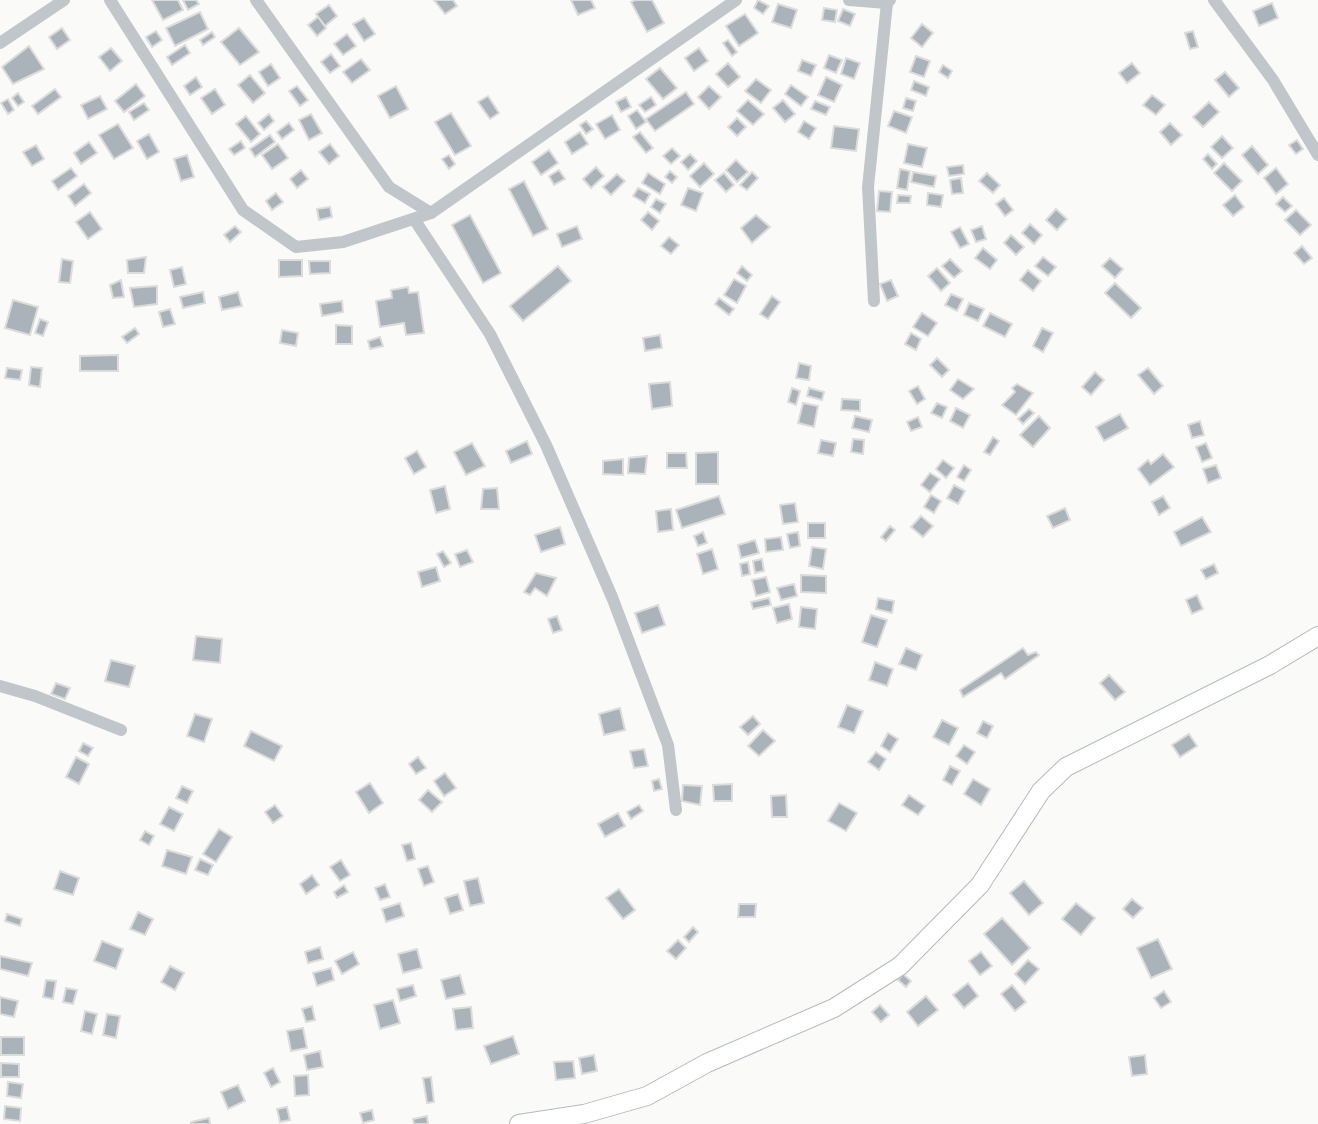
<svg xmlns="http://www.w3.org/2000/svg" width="1318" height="1124" viewBox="0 0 1318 1124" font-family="'Roboto Condensed',sans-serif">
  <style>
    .building { fill: #aab3b9; stroke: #dcdcda; stroke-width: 2 }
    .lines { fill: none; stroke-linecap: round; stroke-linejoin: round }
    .secondary-casing { stroke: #b4babe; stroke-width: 20 }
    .street { stroke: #c1c6ca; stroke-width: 12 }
    .secondary { stroke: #fff; stroke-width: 18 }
  </style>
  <rect width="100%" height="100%" fill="#fafaf8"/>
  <!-- building -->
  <g class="building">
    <path d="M 152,0 L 178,0 L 183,10 L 163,20 Z"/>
    <path d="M 183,0 L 196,0 L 199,4 L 188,10 Z"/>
    <path d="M 434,0 L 453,0 L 457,6 L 445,14 Z"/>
    <path d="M 571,0 L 591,0 L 595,8 L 578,15 Z"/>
    <path d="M 635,0 L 652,0 L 664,23 L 647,32 L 631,2 Z"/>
    <path d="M 758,0 L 769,6 L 763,14 L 754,8 Z"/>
    <path d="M 1272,3 L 1278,18 L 1259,26 L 1253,11 Z"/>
    <path d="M 778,4 L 797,10 L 791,28 L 772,22 Z"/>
    <path d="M 329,5 L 337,16 L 325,26 L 316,14 Z"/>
    <path d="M 824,8 L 837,10 L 835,22 L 822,20 Z"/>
    <path d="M 843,9 L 855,14 L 850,26 L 838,21 Z"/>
    <path d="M 200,12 L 208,29 L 175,46 L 166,28 Z"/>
    <path d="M 745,14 L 758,33 L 739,46 L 726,26 Z"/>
    <path d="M 318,17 L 326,28 L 317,36 L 308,25 Z"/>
    <path d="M 364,18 L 375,34 L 364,41 L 353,24 Z"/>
    <path d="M 922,24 L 933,33 L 922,47 L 911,38 Z"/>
    <path d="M 62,28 L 70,40 L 57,49 L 49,37 Z"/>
    <path d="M 239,28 L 259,52 L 240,65 L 221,42 Z"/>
    <path d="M 156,31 L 162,40 L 152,47 L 146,37 Z"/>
    <path d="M 1193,31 L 1198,47 L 1190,49 L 1185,33 Z"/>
    <path d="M 212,32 L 215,37 L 203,45 L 200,40 Z"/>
    <path d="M 347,34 L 356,46 L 343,55 L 334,44 Z"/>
    <path d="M 728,40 L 737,52 L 732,56 L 723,43 Z"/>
    <path d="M 185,45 L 190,53 L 172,65 L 167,57 Z"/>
    <path d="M 29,46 L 44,69 L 13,84 L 2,67 Z"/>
    <path d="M 111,48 L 122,61 L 110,71 L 99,57 Z"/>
    <path d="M 699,48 L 708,61 L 694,71 L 685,58 Z"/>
    <path d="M 331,54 L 340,66 L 330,73 L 321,62 Z"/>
    <path d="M 829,55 L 842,60 L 836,73 L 824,68 Z"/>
    <path d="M 916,56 L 930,61 L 924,77 L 910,72 Z"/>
    <path d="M 846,58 L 860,63 L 854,79 L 841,74 Z"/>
    <path d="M 361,59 L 370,70 L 352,83 L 343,72 Z"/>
    <path d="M 802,60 L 816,65 L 811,76 L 798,71 Z"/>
    <path d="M 728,63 L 740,77 L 728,87 L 716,74 Z"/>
    <path d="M 1132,63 L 1140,73 L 1127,83 L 1119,73 Z"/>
    <path d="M 271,64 L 280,78 L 268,86 L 259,72 Z"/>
    <path d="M 943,65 L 952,71 L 948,78 L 939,72 Z"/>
    <path d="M 660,68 L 677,88 L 663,99 L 646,79 Z"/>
    <path d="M 1225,72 L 1239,88 L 1229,97 L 1215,80 Z"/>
    <path d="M 250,75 L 265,93 L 253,103 L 238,85 Z"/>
    <path d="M 196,77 L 202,87 L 190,95 L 184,86 Z"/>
    <path d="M 826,77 L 842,85 L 834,102 L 818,95 Z"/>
    <path d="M 756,79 L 771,90 L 761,103 L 745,91 Z"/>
    <path d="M 914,81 L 929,87 L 926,96 L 911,90 Z"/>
    <path d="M 136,84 L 145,96 L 124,112 L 115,101 Z"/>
    <path d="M 791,85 L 808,97 L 801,106 L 785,94 Z"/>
    <path d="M 297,86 L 308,100 L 300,106 L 289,91 Z"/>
    <path d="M 396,86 L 408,109 L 390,118 L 378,96 Z"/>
    <path d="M 709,86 L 721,97 L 709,109 L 698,97 Z"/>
    <path d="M 55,89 L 61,97 L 38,114 L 32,106 Z"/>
    <path d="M 215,89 L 225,105 L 212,114 L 201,98 Z"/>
    <path d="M 686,92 L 694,104 L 655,131 L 646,119 Z"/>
    <path d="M 18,93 L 24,102 L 18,106 L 12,98 Z"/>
    <path d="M 1152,95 L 1165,105 L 1156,115 L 1143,105 Z"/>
    <path d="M 100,96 L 107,109 L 88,119 L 81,105 Z"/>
    <path d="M 488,96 L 499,113 L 490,119 L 478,102 Z"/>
    <path d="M 626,97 L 631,107 L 621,112 L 616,102 Z"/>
    <path d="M 651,97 L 656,105 L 645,112 L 639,105 Z"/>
    <path d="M 906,98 L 916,101 L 913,111 L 903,108 Z"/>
    <path d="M 8,99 L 14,110 L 8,114 L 1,103 Z"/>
    <path d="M 748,100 L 764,114 L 753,125 L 737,111 Z"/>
    <path d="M 783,100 L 795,114 L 785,122 L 773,108 Z"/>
    <path d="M 815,101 L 830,107 L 826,115 L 811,109 Z"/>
    <path d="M 1209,102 L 1219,112 L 1203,127 L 1193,117 Z"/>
    <path d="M 144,103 L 149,110 L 134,120 L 129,112 Z"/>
    <path d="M 637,110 L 646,122 L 636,129 L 628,116 Z"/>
    <path d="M 894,111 L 912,117 L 906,133 L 888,126 Z"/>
    <path d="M 451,113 L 471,146 L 455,155 L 435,122 Z"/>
    <path d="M 269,114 L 274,121 L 264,130 L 258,123 Z"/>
    <path d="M 311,114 L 322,133 L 309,140 L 299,120 Z"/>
    <path d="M 612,115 L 620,130 L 605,139 L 596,124 Z"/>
    <path d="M 246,116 L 260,134 L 251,142 L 236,124 Z"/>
    <path d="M 737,118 L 746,127 L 737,136 L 728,127 Z"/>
    <path d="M 586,121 L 593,129 L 586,134 L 580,125 Z"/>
    <path d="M 804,121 L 816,128 L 809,139 L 798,132 Z"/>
    <path d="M 289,123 L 294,130 L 282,139 L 277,132 Z"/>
    <path d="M 1170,123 L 1182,135 L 1171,145 L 1160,132 Z"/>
    <path d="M 118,124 L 133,148 L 114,159 L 99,135 Z"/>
    <path d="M 834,126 L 859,129 L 856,151 L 831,148 Z"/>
    <path d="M 580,132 L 588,144 L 572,154 L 565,142 Z"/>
    <path d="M 640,132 L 653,148 L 646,153 L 633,137 Z"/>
    <path d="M 149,134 L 159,152 L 147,159 L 137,141 Z"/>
    <path d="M 270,135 L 275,142 L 255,157 L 250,149 Z"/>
    <path d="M 1222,136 L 1233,148 L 1222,158 L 1211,147 Z"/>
    <path d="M 1297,140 L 1303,149 L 1296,154 L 1289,145 Z"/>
    <path d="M 241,141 L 245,148 L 234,155 L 229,149 Z"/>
    <path d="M 89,142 L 97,153 L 81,164 L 74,153 Z"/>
    <path d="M 278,144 L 288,158 L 272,169 L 262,155 Z"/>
    <path d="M 330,144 L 339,156 L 329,164 L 319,152 Z"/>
    <path d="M 908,144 L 927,148 L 922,167 L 904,163 Z"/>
    <path d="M 36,145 L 44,159 L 32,166 L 23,152 Z"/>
    <path d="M 1252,146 L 1268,165 L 1258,174 L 1242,155 Z"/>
    <path d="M 672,148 L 680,156 L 671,164 L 663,156 Z"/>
    <path d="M 549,150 L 558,163 L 541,175 L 532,162 Z"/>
    <path d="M 690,154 L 697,161 L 688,170 L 681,162 Z"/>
    <path d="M 1208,154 L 1217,164 L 1212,169 L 1203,159 Z"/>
    <path d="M 187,155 L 194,177 L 181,181 L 174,159 Z"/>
    <path d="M 449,155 L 455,164 L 449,169 L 442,159 Z"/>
    <path d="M 736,160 L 748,172 L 737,182 L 726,170 Z"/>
    <path d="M 704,163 L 714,174 L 700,187 L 690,176 Z"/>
    <path d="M 1224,163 L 1242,181 L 1232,191 L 1214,173 Z"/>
    <path d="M 963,165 L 964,174 L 949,176 L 947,167 Z"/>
    <path d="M 596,167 L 604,176 L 591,188 L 583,179 Z"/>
    <path d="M 71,168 L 77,176 L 58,190 L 52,181 Z"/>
    <path d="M 1276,168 L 1288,184 L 1276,194 L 1264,178 Z"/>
    <path d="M 900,169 L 910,171 L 907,190 L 897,188 Z"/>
    <path d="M 301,170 L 308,179 L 297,188 L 290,179 Z"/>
    <path d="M 559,170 L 565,179 L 554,185 L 549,176 Z"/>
    <path d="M 670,171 L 677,177 L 672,183 L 665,177 Z"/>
    <path d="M 752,172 L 758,178 L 747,190 L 740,185 Z"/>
    <path d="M 913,172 L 936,176 L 934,187 L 911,182 Z"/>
    <path d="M 648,173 L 665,184 L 660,194 L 642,183 Z"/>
    <path d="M 724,173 L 734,185 L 726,192 L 715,180 Z"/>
    <path d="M 987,173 L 1000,185 L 993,193 L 979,181 Z"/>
    <path d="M 617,174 L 625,181 L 611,195 L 603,187 Z"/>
    <path d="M 961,178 L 963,193 L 952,194 L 950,180 Z"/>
    <path d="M 524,181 L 548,229 L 533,236 L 509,189 Z"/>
    <path d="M 84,184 L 91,193 L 75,206 L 68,196 Z"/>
    <path d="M 638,188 L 650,194 L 645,203 L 633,196 Z"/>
    <path d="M 688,188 L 703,193 L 696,211 L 681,205 Z"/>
    <path d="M 879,191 L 892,192 L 890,212 L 877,211 Z"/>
    <path d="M 276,193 L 283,202 L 272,210 L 266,201 Z"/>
    <path d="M 928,193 L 943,195 L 941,207 L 927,205 Z"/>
    <path d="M 898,195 L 911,196 L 910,203 L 897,203 Z"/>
    <path d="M 1235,195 L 1244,207 L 1233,216 L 1223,205 Z"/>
    <path d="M 1283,197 L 1292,206 L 1285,212 L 1276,204 Z"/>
    <path d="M 1004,198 L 1013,210 L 1005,216 L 996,204 Z"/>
    <path d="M 656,199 L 666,204 L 660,213 L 651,207 Z"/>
    <path d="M 330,207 L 332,217 L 319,220 L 317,209 Z"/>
    <path d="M 1056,209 L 1067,219 L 1057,230 L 1046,220 Z"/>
    <path d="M 1296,210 L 1311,225 L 1300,235 L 1285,220 Z"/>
    <path d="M 90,212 L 102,229 L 88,239 L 76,222 Z"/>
    <path d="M 648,212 L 659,221 L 652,230 L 641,220 Z"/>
    <path d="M 470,215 L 501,273 L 483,283 L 452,225 Z"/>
    <path d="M 756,215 L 770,227 L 752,243 L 741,228 Z"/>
    <path d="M 1030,224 L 1042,235 L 1034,244 L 1022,233 Z"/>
    <path d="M 235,226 L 241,232 L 230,242 L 224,235 Z"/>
    <path d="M 577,226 L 582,239 L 562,247 L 557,234 Z"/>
    <path d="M 982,226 L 986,239 L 976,242 L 971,230 Z"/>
    <path d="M 960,227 L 969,244 L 960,248 L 951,232 Z"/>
    <path d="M 1011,235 L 1024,247 L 1016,255 L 1004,243 Z"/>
    <path d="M 669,237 L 679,245 L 671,254 L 661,246 Z"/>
    <path d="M 1302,246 L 1312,258 L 1304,264 L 1294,253 Z"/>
    <path d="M 983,248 L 997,260 L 990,269 L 975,258 Z"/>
    <path d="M 146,257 L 144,273 L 128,273 L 127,260 Z"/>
    <path d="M 1043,257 L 1056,267 L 1048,276 L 1035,266 Z"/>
    <path d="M 1110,258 L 1123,269 L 1115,278 L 1102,266 Z"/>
    <path d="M 62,259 L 73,261 L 70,283 L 59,282 Z"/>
    <path d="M 950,259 L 962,271 L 954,278 L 942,266 Z"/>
    <path d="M 279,260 L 302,260 L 302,276 L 279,277 Z"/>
    <path d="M 309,261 L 330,261 L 330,273 L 310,274 Z"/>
    <path d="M 558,266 L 571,281 L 523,321 L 510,306 Z"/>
    <path d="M 742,266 L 752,275 L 747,281 L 737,273 Z"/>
    <path d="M 182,267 L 186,284 L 174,287 L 170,270 Z"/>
    <path d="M 937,268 L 950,283 L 941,291 L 928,276 Z"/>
    <path d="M 1028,270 L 1041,281 L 1033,291 L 1020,280 Z"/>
    <path d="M 734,279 L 746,286 L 737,303 L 724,295 Z"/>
    <path d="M 121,280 L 124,297 L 113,298 L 110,285 Z"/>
    <path d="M 891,280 L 898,296 L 887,301 L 880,284 Z"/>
    <path d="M 1115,283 L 1141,308 L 1131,318 L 1105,293 Z"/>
    <path d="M 157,286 L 157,304 L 134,307 L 130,288 Z"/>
    <path d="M 408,287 L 409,293 L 418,292 L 424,333 L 406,335 L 404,323 L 380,327 L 376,301 L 392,298 L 391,290 Z"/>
    <path d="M 203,292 L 205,303 L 183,308 L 180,297 Z"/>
    <path d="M 238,292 L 242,306 L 222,310 L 219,297 Z"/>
    <path d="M 951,294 L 963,299 L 957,311 L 945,305 Z"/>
    <path d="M 772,296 L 780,302 L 768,319 L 760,314 Z"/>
    <path d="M 719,298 L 734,309 L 729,315 L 715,304 Z"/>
    <path d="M 13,300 L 38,307 L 30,335 L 5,328 Z"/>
    <path d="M 342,301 L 343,312 L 322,316 L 320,304 Z"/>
    <path d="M 969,303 L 984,309 L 978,321 L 964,315 Z"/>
    <path d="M 170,309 L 175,324 L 163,327 L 159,312 Z"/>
    <path d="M 922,313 L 937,323 L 928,336 L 913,327 Z"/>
    <path d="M 990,313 L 1012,324 L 1005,337 L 983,326 Z"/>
    <path d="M 40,319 L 48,322 L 43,336 L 35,333 Z"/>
    <path d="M 336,325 L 352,326 L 352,344 L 336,344 Z"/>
    <path d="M 135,328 L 139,334 L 127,343 L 122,337 Z"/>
    <path d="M 1042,328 L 1053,333 L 1043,352 L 1033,346 Z"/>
    <path d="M 282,330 L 298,333 L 296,346 L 280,343 Z"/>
    <path d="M 911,333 L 921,339 L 916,350 L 905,344 Z"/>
    <path d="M 660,335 L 662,348 L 645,351 L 643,338 Z"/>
    <path d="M 380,337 L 383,346 L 370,349 L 368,341 Z"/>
    <path d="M 118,355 L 118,371 L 80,371 L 80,356 Z"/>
    <path d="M 937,358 L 949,370 L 942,377 L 930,365 Z"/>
    <path d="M 799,363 L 811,366 L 809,380 L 796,378 Z"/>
    <path d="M 31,367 L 42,368 L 40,387 L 29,385 Z"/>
    <path d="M 7,368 L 22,370 L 20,380 L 5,378 Z"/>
    <path d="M 1148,368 L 1163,386 L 1154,394 L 1138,375 Z"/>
    <path d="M 1095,372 L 1104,380 L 1091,395 L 1082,387 Z"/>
    <path d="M 958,379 L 974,389 L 963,399 L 950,390 Z"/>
    <path d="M 670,382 L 672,406 L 652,409 L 649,384 Z"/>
    <path d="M 1017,384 L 1033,393 L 1016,415 L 1002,405 L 1015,392 L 1012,388 Z"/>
    <path d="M 918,386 L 925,399 L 917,404 L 909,391 Z"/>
    <path d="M 792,388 L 800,391 L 796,405 L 788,402 Z"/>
    <path d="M 809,388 L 824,392 L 822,400 L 807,396 Z"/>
    <path d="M 842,399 L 860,400 L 860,411 L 841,410 Z"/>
    <path d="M 803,403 L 818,406 L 814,427 L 798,423 Z"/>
    <path d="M 937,403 L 947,407 L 942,418 L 931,413 Z"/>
    <path d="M 956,408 L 970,415 L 963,428 L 950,421 Z"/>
    <path d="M 1029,409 L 1034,413 L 1023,424 L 1018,419 Z"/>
    <path d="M 1120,414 L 1128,428 L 1104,441 L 1096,427 Z"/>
    <path d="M 855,416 L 872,420 L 869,432 L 852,428 Z"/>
    <path d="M 1039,416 L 1050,428 L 1033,447 L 1020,435 Z"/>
    <path d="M 918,417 L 922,427 L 911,431 L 907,422 Z"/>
    <path d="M 1200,421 L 1204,435 L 1192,438 L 1188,425 Z"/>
    <path d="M 993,437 L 999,441 L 990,455 L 984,452 Z"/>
    <path d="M 853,439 L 864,440 L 863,454 L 851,452 Z"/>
    <path d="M 821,440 L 836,443 L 833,456 L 818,453 Z"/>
    <path d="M 527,441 L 532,454 L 511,463 L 506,451 Z"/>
    <path d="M 472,443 L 485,466 L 466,475 L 454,452 Z"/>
    <path d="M 1206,443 L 1212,458 L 1202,462 L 1196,447 Z"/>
    <path d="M 417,451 L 426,467 L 414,474 L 405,458 Z"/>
    <path d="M 718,452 L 718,484 L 696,484 L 696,453 Z"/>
    <path d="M 667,453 L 686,453 L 687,468 L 667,468 Z"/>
    <path d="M 1163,454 L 1174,467 L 1150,485 L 1138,469 L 1148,460 L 1151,464 Z"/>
    <path d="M 647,456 L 645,474 L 628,473 L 629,458 Z"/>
    <path d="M 623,459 L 623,475 L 603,474 L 603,461 Z"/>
    <path d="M 943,460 L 954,468 L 946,478 L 936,469 Z"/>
    <path d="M 964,465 L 971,470 L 964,481 L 957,477 Z"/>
    <path d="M 1216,465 L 1221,478 L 1208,483 L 1203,469 Z"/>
    <path d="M 930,473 L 940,479 L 930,492 L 921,485 Z"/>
    <path d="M 954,485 L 965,491 L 958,504 L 947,498 Z"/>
    <path d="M 445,486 L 450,509 L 436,513 L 430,490 Z"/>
    <path d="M 497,488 L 499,509 L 481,509 L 483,489 Z"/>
    <path d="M 931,495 L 941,501 L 934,513 L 924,507 Z"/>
    <path d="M 719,496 L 725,514 L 682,528 L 676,510 Z"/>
    <path d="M 1163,496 L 1170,508 L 1159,515 L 1152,502 Z"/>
    <path d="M 795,503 L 798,522 L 783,524 L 780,505 Z"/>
    <path d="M 1065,508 L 1070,520 L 1053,528 L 1047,516 Z"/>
    <path d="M 671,509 L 673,530 L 658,532 L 656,511 Z"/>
    <path d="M 921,516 L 933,526 L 923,537 L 911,527 Z"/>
    <path d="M 1202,517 L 1211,532 L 1181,546 L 1174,532 Z"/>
    <rect x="808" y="523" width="17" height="15"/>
    <path d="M 890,526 L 895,530 L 886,541 L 881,537 Z"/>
    <path d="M 560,527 L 565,544 L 541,552 L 535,535 Z"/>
    <path d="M 703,532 L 707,543 L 698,546 L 694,536 Z"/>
    <path d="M 798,532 L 800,546 L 790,548 L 787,534 Z"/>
    <path d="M 781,537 L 783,550 L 766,552 L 765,539 Z"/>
    <path d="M 755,540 L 759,553 L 741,558 L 738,545 Z"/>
    <path d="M 812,547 L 826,549 L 823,569 L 809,566 Z"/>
    <path d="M 712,549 L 718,569 L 703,574 L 697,554 Z"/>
    <path d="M 467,550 L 473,562 L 460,567 L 455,554 Z"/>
    <path d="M 443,551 L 451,563 L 444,567 L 437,554 Z"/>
    <path d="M 762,559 L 764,571 L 755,573 L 753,561 Z"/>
    <path d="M 748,562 L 750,574 L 742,576 L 740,564 Z"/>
    <path d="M 1214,564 L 1218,573 L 1206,579 L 1201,570 Z"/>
    <path d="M 436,567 L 440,581 L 422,587 L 418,572 Z"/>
    <path d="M 536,573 L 556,578 L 547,596 L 535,588 L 530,595 L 524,592 Z"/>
    <path d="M 801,575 L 826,576 L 826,593 L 801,592 Z"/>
    <path d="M 766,577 L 770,592 L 756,596 L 752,580 Z"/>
    <path d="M 794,584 L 797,596 L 781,600 L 777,588 Z"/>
    <path d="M 1197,595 L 1203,609 L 1192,614 L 1186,600 Z"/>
    <path d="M 769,598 L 771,605 L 753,609 L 751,602 Z"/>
    <path d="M 878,598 L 894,601 L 892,613 L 876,609 Z"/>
    <path d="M 789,604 L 792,619 L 777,623 L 773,608 Z"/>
    <path d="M 658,605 L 665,625 L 642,633 L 635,613 Z"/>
    <path d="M 801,607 L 817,609 L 815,629 L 799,627 Z"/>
    <path d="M 871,615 L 887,620 L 877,647 L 862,642 Z"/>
    <path d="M 557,616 L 562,630 L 553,633 L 548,619 Z"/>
    <path d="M 196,636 L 222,639 L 220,663 L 193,660 Z"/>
    <path d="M 906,648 L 922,655 L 916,670 L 899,664 Z"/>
    <path d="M 1023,648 L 1028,655 L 1036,652 L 1039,655 L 1005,679 L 1001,673 L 963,697 L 960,690 Z"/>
    <path d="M 111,660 L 135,666 L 129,687 L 105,681 Z"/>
    <path d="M 875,662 L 893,669 L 887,686 L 869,680 Z"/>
    <path d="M 1109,675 L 1125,692 L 1115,700 L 1100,683 Z"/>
    <path d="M 56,683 L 70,688 L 65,699 L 51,694 Z"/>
    <path d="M 847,705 L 863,711 L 854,733 L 838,727 Z"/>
    <path d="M 620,708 L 625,730 L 604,735 L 599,714 Z"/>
    <path d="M 195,714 L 212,719 L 204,742 L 187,736 Z"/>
    <path d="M 753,716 L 760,724 L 748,735 L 740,727 Z"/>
    <path d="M 942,720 L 958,728 L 949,745 L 933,737 Z"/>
    <path d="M 983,721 L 993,726 L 987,738 L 977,733 Z"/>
    <path d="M 763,730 L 775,741 L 759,756 L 748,746 Z"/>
    <path d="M 251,731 L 282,746 L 274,761 L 244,746 Z"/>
    <path d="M 888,733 L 898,739 L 890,752 L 881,746 Z"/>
    <path d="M 1189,734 L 1197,746 L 1180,757 L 1172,745 Z"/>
    <path d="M 83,743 L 93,748 L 88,756 L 79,751 Z"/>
    <path d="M 964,745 L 975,752 L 967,764 L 956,756 Z"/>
    <path d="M 644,749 L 648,766 L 634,768 L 630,751 Z"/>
    <path d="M 876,752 L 886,759 L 879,770 L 868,762 Z"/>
    <path d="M 76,757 L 89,764 L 79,784 L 66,777 Z"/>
    <path d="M 418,757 L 426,768 L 416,774 L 409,764 Z"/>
    <path d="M 950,766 L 960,771 L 952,785 L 943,780 Z"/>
    <path d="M 445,773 L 456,788 L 444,796 L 434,781 Z"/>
    <path d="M 659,779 L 662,789 L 654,791 L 652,781 Z"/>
    <path d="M 973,779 L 990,789 L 981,805 L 964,794 Z"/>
    <path d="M 370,783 L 383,803 L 369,813 L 356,792 Z"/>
    <path d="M 732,784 L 732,801 L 714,801 L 713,785 Z"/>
    <path d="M 683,785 L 702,786 L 700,805 L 682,801 Z"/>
    <path d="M 182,786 L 193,791 L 187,803 L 176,798 Z"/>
    <path d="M 428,790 L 442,802 L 432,812 L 419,800 Z"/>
    <path d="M 786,795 L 787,817 L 772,817 L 771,796 Z"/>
    <path d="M 909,795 L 925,806 L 918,815 L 902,805 Z"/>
    <path d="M 839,803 L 857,813 L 846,831 L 828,821 Z"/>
    <path d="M 275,805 L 283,816 L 273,823 L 265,812 Z"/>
    <path d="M 639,805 L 643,811 L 631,819 L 627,812 Z"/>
    <path d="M 169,807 L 183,814 L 174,831 L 160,824 Z"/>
    <path d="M 618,813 L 625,826 L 605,837 L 598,824 Z"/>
    <path d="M 219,829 L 232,837 L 216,862 L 203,854 Z"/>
    <path d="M 145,831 L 154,836 L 149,845 L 140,840 Z"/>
    <path d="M 411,843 L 415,859 L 407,861 L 402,845 Z"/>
    <path d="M 167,850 L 192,857 L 186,874 L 162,866 Z"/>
    <path d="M 200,859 L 213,865 L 208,875 L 195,870 Z"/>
    <path d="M 341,860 L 350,875 L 340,881 L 330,867 Z"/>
    <path d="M 428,866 L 434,882 L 424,886 L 418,869 Z"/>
    <path d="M 60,871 L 79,878 L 73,895 L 54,889 Z"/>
    <path d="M 312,875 L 319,885 L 306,894 L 300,884 Z"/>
    <path d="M 478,878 L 484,903 L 470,906 L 464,881 Z"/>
    <path d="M 1024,881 L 1043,903 L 1029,915 L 1010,893 Z"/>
    <path d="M 385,884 L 390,897 L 380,900 L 375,888 Z"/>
    <path d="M 344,885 L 348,892 L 337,898 L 334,892 Z"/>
    <path d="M 619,889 L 635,910 L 623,919 L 606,898 Z"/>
    <path d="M 458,894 L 463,910 L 450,914 L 445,898 Z"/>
    <path d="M 1132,899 L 1143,908 L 1133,918 L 1123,909 Z"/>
    <path d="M 400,903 L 404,916 L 386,922 L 382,909 Z"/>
    <path d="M 1076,903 L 1095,918 L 1081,935 L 1062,919 Z"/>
    <path d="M 739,904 L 756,904 L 755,917 L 738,917 Z"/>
    <path d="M 138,912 L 153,919 L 145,935 L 130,929 Z"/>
    <path d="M 7,914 L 22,919 L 20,926 L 5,921 Z"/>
    <path d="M 1002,918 L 1030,948 L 1012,965 L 984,934 Z"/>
    <path d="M 693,927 L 698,932 L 689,942 L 684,937 Z"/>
    <path d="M 1158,939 L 1172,969 L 1151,978 L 1137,948 Z"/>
    <path d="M 678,940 L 686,948 L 676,959 L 667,951 Z"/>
    <path d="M 102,941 L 123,949 L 116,969 L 94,961 Z"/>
    <path d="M 320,947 L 323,959 L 308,963 L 305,952 Z"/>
    <path d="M 417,949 L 422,968 L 403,973 L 398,954 Z"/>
    <path d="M 353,952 L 359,964 L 342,974 L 335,961 Z"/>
    <path d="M 981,952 L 992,966 L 980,975 L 969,961 Z"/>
    <path d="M 0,956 L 32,963 L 28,976 L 0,969 Z"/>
    <path d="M 1028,960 L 1039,969 L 1025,984 L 1015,974 Z"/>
    <path d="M 170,966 L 184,973 L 175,990 L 161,982 Z"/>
    <path d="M 331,968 L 334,980 L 317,986 L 313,973 Z"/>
    <path d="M 903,974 L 911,981 L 906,987 L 898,980 Z"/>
    <path d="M 460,975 L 465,994 L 446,999 L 441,980 Z"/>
    <path d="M 46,980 L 56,981 L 53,999 L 43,997 Z"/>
    <path d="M 968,983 L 978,996 L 964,1008 L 953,995 Z"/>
    <path d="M 413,985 L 416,996 L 400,1001 L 397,989 Z"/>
    <path d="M 1012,985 L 1026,1002 L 1015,1011 L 1001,994 Z"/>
    <path d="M 66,988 L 77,990 L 73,1004 L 63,1002 Z"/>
    <path d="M 1164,991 L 1171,1002 L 1161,1008 L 1154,998 Z"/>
    <path d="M 926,996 L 938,1010 L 918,1026 L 907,1012 Z"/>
    <path d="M 0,997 L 18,1001 L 14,1017 L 0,1014 Z"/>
    <path d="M 393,1000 L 400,1023 L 380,1029 L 374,1005 Z"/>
    <path d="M 880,1005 L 889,1015 L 881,1022 L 872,1012 Z"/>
    <path d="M 312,1006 L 315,1020 L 306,1022 L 302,1009 Z"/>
    <path d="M 471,1007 L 473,1028 L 456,1030 L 453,1009 Z"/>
    <path d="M 85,1011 L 97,1014 L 92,1034 L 81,1031 Z"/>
    <path d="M 107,1014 L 120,1016 L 116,1038 L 103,1035 Z"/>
    <path d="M 303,1028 L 307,1048 L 291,1051 L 287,1031 Z"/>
    <path d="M 513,1036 L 519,1054 L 491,1064 L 484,1046 Z"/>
    <rect x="1" y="1037" width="23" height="18"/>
    <path d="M 320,1051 L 323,1067 L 307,1070 L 304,1055 Z"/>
    <path d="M 594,1055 L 597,1071 L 582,1074 L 579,1058 Z"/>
    <path d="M 1145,1055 L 1147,1074 L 1132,1076 L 1129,1057 Z"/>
    <path d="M 573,1061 L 575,1078 L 556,1080 L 554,1062 Z"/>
    <path d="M 1,1063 L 19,1064 L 19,1077 L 1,1077 Z"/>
    <path d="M 273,1068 L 280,1082 L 271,1087 L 264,1073 Z"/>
    <path d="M 308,1075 L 309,1095 L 295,1096 L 294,1076 Z"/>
    <path d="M 431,1077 L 434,1102 L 427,1103 L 423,1078 Z"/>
    <path d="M 8,1082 L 23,1084 L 21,1098 L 7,1096 Z"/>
    <path d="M 238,1085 L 245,1101 L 228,1109 L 221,1092 Z"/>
    <path d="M 5,1106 L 21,1108 L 20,1121 L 4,1119 Z"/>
    <path d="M 287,1107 L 290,1120 L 280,1122 L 277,1109 Z"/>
    <path d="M 372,1110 L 374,1120 L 363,1123 L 360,1113 Z"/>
    <path d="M 427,1116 L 428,1124 L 414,1124 L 413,1119 Z"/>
    <path d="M 209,1118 L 210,1124 L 191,1124 L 191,1122 Z"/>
  </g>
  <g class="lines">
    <defs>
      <path id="secondary" d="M 519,1124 L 584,1114 L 647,1096 L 707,1063 L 834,1008 L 900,966 L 980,885 L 1041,791 L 1066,767 L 1270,665 L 1318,636"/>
    </defs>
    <!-- secondary casing -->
    <use href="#secondary" class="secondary-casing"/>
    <!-- street -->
    <g class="street">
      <path d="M 110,0 L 243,210 L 296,247 L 343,242 L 431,213 L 736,0"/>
      <path d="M 256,0 L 389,187 L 431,213"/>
      <path d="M 849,0 L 887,3 L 890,0"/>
      <path d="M 1214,0 L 1273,80 L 1318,155"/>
      <path d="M 0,43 L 64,0"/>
      <path d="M 414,219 L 490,334 L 546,445 L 612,597 L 668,745 L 676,810"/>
      <path d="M 874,301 L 868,187 L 887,3"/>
      <path d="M 0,686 L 35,696 L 121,730"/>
    </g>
    <!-- secondary -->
    <use href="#secondary" class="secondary"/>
  </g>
</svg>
